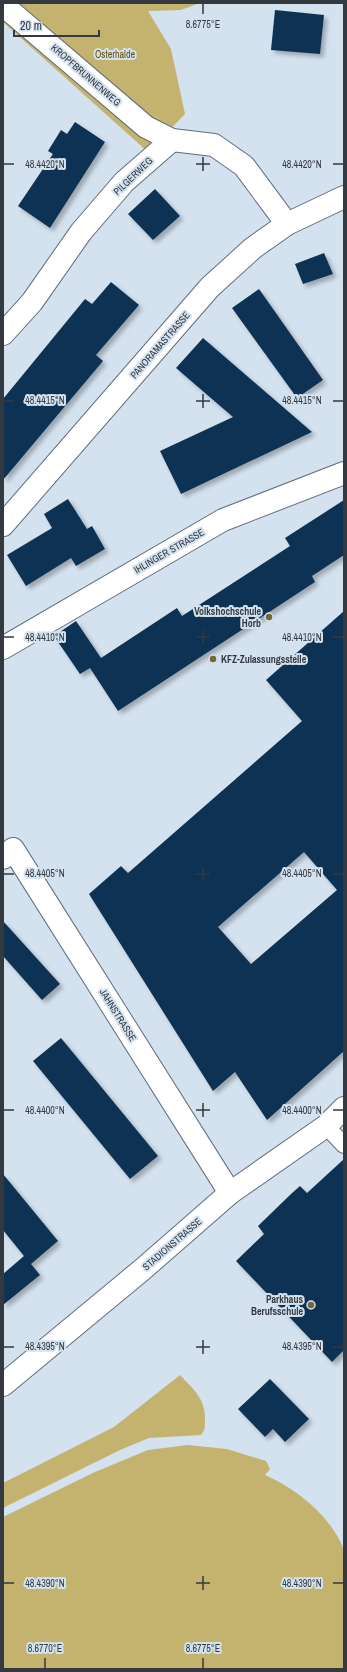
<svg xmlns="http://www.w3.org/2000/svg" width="347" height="1672" viewBox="0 0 347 1672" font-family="'Archivo Narrow',sans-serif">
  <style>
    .green { fill: #c4b36f }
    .building { fill: #103352; fill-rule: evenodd; filter: url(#shadow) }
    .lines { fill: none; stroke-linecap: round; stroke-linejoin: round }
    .lane-casing { stroke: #616e7a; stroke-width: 18 }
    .street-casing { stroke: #616e7a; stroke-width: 24 }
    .lane { stroke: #fff; stroke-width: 16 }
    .street { stroke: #fff; stroke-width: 22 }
    .ticks { fill: none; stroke: #34393f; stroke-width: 1.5 }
    .poi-dot { fill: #736734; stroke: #d4e2f0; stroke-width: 1.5 }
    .labels { text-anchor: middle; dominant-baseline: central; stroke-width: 4; stroke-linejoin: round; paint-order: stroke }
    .park-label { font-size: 10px; fill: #615108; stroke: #d4e2f0 }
    .street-label { font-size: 10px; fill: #34393f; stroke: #d4e2f0 }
    .poi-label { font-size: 10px; font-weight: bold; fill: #34393f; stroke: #d4e2f0; text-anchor: end }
    .ticks-label { font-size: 10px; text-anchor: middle; fill: #34393f; stroke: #d4e2f0; stroke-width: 4; stroke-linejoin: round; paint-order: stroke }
  </style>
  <defs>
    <filter id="shadow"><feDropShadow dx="3.5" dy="3.5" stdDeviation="2" flood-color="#0004"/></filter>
  </defs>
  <rect width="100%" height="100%" fill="#d4e2f0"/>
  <!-- green -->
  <g class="green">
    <path d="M 3,3 L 200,3 L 181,10 L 148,11 L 171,49 L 185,114 L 148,152 L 3,22 Z"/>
    <path d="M 180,1375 C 194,1390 206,1399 205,1421 C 205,1427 205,1430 201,1435 L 149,1438 L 120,1450 L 3,1508 L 3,1483 L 114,1427 Z"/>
    <path d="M 188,1445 L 227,1449 L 266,1461 L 270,1469 L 265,1475 C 297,1489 331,1516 344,1550 L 344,1669 L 3,1669 L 3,1517 L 95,1472 L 148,1450 Z"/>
  </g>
  <!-- building -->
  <g class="building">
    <path d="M 275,10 L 324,15 L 320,54 L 271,50 Z"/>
    <path d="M 75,122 L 105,142 L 50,228 L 18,206 L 53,154 L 48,151 L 61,130 L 67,134 Z"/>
    <path d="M 155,189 L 180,216 L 153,240 L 128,214 Z"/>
    <path d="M 324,253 L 333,274 L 303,284 L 295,264 Z"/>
    <path d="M 111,282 L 139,305 L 96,355 L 103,361 L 3,480 L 3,399 L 85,299 L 92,304 Z"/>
    <path d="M 259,289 L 323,380 L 297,398 L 232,308 Z"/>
    <path d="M 203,338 L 312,432 L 181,494 L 160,451 L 233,417 L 176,368 Z"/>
    <path d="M 68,499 L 87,529 L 92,526 L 105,549 L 76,566 L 71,558 L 26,586 L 7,555 L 52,528 L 44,514 Z"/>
    <path d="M 344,500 L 344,555 L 312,576 L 315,582 L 118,711 L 90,668 L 80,674 L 54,636 L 76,621 L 101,658 L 177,608 L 182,616 L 290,546 L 285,538 Z"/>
    <path d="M 344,611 L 344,1051 L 267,1120 L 235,1072 L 213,1091 L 89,894 L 121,866 L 128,873 L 302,721 L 266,680 ZM 304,852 L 337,890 L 251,964 L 218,927 Z"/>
    <path d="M 3,921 L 60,984 L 42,1000 L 3,956 Z"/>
    <path d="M 61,1038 L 158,1156 L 130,1179 L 33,1061 Z"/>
    <path d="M 344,1159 L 344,1350 L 332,1362 L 236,1261 L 264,1234 L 258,1226 L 291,1194 L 300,1186 L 307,1193 Z"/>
    <path d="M 3,1174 L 58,1241 L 31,1264 L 40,1275 L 3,1305 L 3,1274 L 24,1256 L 3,1230 Z"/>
    <path d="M 270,1379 L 309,1419 L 285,1442 L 273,1429 L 265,1437 L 238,1409 Z"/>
  </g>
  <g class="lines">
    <defs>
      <path id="lane" d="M 326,1126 L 344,1145"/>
      <g id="street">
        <path d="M 3,5 L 146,127 L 172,140 L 214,145 L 244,166 L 287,224"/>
        <path d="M 3,334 L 32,302 L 81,232 L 124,182 L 172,140"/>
        <path d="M 3,525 L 210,287 L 253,248 L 287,224 L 344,197"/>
        <path d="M 3,648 L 223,520 L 344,473"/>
        <path d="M 3,858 L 13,849 L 230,1193"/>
        <path d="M 3,1385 L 143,1269 L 230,1193 L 326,1126 L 344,1108"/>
      </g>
    </defs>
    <!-- lane casing -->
    <use href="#lane" class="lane-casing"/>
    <!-- street casing -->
    <use href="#street" class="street-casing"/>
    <!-- lane -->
    <use href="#lane" class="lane"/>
    <!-- street -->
    <use href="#street" class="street"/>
  </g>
  <!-- ticks -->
  <path class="ticks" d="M 203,4 L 203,14M 203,157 L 203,171M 4,164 L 14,164M 196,164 L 210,164M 333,164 L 343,164M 203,394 L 203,408M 4,401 L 14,401M 196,401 L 210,401M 333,401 L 343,401M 203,630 L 203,644M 4,637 L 14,637M 196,637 L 210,637M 333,637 L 343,637M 203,867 L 203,881M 4,874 L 14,874M 196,874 L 210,874M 333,874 L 343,874M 203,1103 L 203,1117M 4,1110 L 14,1110M 196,1110 L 210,1110M 333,1110 L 343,1110M 203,1340 L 203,1354M 4,1347 L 14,1347M 196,1347 L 210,1347M 333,1347 L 343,1347M 203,1576 L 203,1590M 4,1583 L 14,1583M 196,1583 L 210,1583M 333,1583 L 343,1583M 45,1658 L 45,1668M 203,1658 L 203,1668"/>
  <!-- markers -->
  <g class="poi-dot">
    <circle cx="269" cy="617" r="4"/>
    <circle cx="213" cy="659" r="4"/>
    <circle cx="311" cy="1305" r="4"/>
  </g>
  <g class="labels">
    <!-- park labels -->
    <g class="park-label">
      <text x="115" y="54">Osterhalde</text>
    </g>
    <!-- street labels -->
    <g class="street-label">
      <text transform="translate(86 75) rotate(41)">KROPFBRUNNENWEG</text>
      <text transform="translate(133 176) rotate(-44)">PILGERWEG</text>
      <text transform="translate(160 345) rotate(-49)">PANORAMASTRASSE</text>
      <text transform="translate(169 551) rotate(-30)">IHLINGER STRASSE</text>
      <text transform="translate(118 1015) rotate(58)">JAHNSTRASSE</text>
      <text transform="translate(172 1244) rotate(-41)">STADIONSTRASSE</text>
    </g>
    <!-- poi labels -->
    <g class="poi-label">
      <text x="261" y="611">Volkshochschule<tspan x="261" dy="12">Horb</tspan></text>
      <text x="221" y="659" text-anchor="start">KFZ-Zulassungsstelle</text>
      <text x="303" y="1299">Parkhaus<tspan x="303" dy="12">Berufsschule</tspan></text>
    </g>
  </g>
  <g class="ticks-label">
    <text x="203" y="28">8.6775°E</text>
    <text x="45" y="168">48.4420°N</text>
    <text x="302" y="168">48.4420°N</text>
    <text x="45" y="404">48.4415°N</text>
    <text x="302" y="404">48.4415°N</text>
    <text x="45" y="641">48.4410°N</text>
    <text x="302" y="641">48.4410°N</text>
    <text x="45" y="877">48.4405°N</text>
    <text x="302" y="877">48.4405°N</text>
    <text x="45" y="1114">48.4400°N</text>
    <text x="302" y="1114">48.4400°N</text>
    <text x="45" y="1350">48.4395°N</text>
    <text x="302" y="1350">48.4395°N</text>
    <text x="45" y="1587">48.4390°N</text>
    <text x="302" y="1587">48.4390°N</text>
    <text x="45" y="1652">8.6770°E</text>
    <text x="203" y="1652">8.6775°E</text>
  </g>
  <!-- border -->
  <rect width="347" height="1672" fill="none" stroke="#34393f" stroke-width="8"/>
  <!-- scale -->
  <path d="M14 30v6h85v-6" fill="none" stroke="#34393f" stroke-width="2"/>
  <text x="20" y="30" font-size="12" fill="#34393f" stroke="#d4e2f0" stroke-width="3" paint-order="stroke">20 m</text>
</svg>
